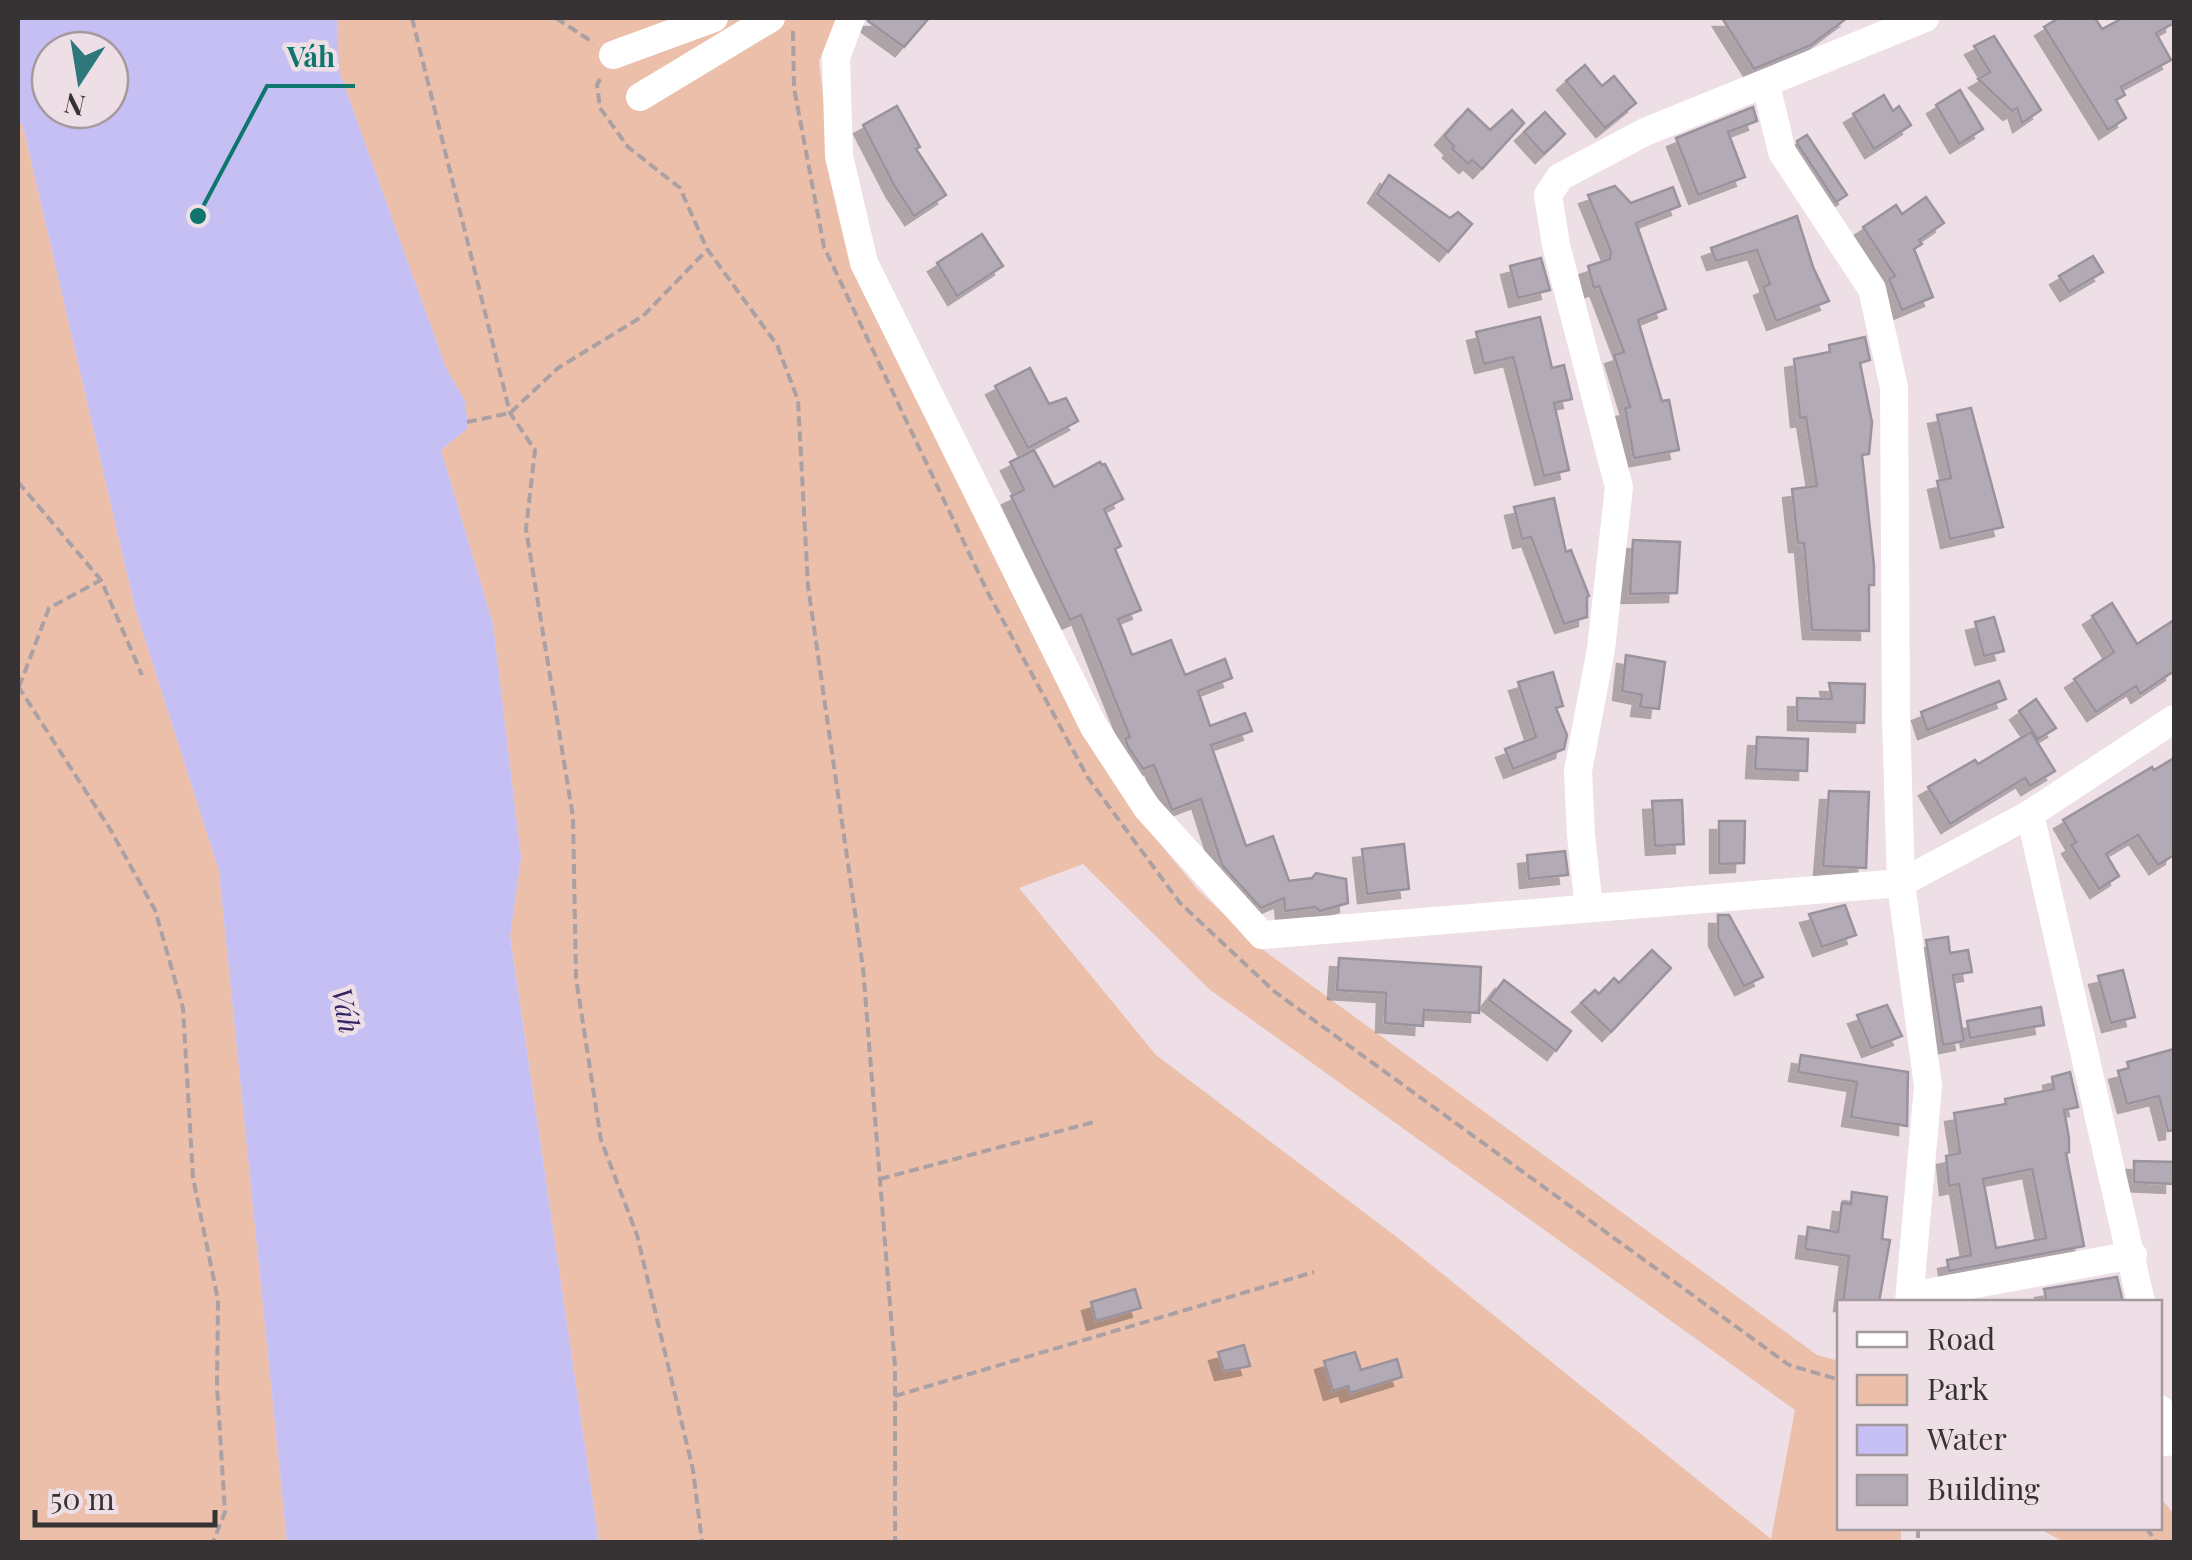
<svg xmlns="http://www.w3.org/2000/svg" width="2192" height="1560" viewBox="0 0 2192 1560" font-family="'Playfair Display',serif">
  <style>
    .green { fill: #ebbfa9; fill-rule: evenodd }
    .water { fill: #c5bff4; fill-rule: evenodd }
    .building { fill: #b2aab4; stroke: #9a929c; stroke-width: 2.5; fill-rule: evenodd; filter: url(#shadow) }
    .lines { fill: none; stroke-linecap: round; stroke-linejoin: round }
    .path { stroke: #aba0a4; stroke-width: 4; stroke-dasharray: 10 5; stroke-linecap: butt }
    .minor { stroke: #fff; stroke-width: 28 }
    .labels { text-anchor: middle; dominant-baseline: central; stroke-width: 9; stroke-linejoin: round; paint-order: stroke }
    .water-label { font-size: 28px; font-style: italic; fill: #342664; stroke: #eddfe5 }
    .leader { fill: none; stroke: #0f766e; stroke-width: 4 }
    .callout-dot { fill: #0f766e; stroke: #eddfe5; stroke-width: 4 }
    .callout-label { font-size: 28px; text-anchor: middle; font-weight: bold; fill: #0f766e; stroke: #eddfe5; stroke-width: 9; stroke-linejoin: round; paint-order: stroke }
  </style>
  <defs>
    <filter id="shadow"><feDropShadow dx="-9" dy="9" stdDeviation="0" flood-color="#0004"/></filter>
  </defs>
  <rect width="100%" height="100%" fill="#eddfe5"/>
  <!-- green -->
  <g class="green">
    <path d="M 337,18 L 837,18 L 819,61 L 830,158 L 1134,812 L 1198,890 L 1259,947 L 1817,1355 L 1839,1361 L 1840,1528 L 1901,1528 L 1901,1542 L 599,1542 L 510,935 L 521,858 L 493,624 L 441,450 L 468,428 L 465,402 L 446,368 L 339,71 ZM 1083,864 L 1209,989 L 1795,1410 L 1771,1539 L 1398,1238 L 1156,1055 L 1019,888 Z"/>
    <path d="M 18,119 L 23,126 L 135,608 L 219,871 L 287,1542 L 18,1542 Z"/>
    <path d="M 2160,1497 L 2174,1514 L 2174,1542 L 2064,1542 L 2038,1528 L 2160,1528 Z"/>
  </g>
  <!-- water -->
  <path class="water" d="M 18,18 L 337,18 L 339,71 L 446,368 L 465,401 L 468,428 L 441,450 L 493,624 L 521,858 L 510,936 L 599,1542 L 287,1542 L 219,871 L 135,608 L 23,126 L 18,119 ZM 50,50 L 110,50 L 110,110 L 50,110 Z"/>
  <!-- building -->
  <g class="building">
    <path d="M 868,18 L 929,18 L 904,47 L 868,21 Z"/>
    <path d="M 1722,18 L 1847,18 L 1811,45 L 1754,69 Z"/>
    <path d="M 2059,18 L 2095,18 L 2102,29 L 2123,18 L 2174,18 L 2174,23 L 2156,33 L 2171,60 L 2121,87 L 2125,95 L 2116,100 L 2126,118 L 2108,130 L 2044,27 Z"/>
    <path d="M 1994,36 L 2041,110 L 2022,123 L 2017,108 L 2012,111 L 1978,79 L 1990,72 L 1974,46 Z"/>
    <path d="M 1585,65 L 1602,86 L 1614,76 L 1636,103 L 1605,128 L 1566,81 Z"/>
    <path d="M 1960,90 L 1983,129 L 1959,144 L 1936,105 Z"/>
    <path d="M 1884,95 L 1893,111 L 1899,106 L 1911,125 L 1874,149 L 1853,114 Z"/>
    <path d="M 897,106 L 920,147 L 916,149 L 946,195 L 914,216 L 895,187 L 863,125 Z"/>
    <path d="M 1753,107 L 1757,121 L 1728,132 L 1745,177 L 1698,195 L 1676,138 Z"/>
    <path d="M 1468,109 L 1490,130 L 1512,110 L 1524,123 L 1482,169 L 1472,160 L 1468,164 L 1452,149 L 1454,146 L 1444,136 Z"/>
    <path d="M 1545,112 L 1565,134 L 1544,154 L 1524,132 Z"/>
    <path d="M 1807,135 L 1847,195 L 1836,202 L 1798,145 L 1797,141 Z"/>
    <path d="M 1389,175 L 1450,218 L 1458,212 L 1472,224 L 1448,252 L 1377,194 Z"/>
    <path d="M 1615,186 L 1631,203 L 1673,187 L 1680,206 L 1636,223 L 1666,309 L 1638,320 L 1662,401 L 1669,400 L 1679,450 L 1634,458 L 1625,408 L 1630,407 L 1614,355 L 1624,352 L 1599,286 L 1594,288 L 1588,266 L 1610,259 L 1611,252 L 1588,195 Z"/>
    <path d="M 1926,197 L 1944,223 L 1919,240 L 1922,244 L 1914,249 L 1933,297 L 1902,310 L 1889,279 L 1895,276 L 1863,227 L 1896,205 L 1902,214 Z"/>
    <path d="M 1797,216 L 1813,267 L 1829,301 L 1776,321 L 1763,287 L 1770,284 L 1757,250 L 1716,261 L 1711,248 Z"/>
    <path d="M 982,234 L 1003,266 L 957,296 L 937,263 Z"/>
    <path d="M 2093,256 L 2103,272 L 2069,292 L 2059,276 Z"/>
    <path d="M 1541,258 L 1550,290 L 1518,298 L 1510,266 Z"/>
    <path d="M 1540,317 L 1552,368 L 1564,365 L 1572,399 L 1554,403 L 1569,470 L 1544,476 L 1513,357 L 1484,364 L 1476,332 Z"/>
    <path d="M 1865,337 L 1870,360 L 1860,363 L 1872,422 L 1869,454 L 1862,455 L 1874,566 L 1874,585 L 1869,585 L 1869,631 L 1812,630 L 1804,543 L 1798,543 L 1792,489 L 1817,486 L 1806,417 L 1800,418 L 1794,359 L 1830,352 L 1829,345 Z"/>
    <path d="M 1030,368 L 1049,404 L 1066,398 L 1078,421 L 1028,448 L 995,386 Z"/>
    <path d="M 1971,408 L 2003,527 L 1950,539 L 1937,481 L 1951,478 L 1937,415 Z"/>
    <path d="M 1034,450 L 1054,487 L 1100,462 L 1102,465 L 1105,464 L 1123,499 L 1104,509 L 1121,546 L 1115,549 L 1141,610 L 1118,619 L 1132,655 L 1171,640 L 1185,675 L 1225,659 L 1232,678 L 1198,691 L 1210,726 L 1245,713 L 1252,731 L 1211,745 L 1246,846 L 1273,836 L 1289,881 L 1312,878 L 1316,873 L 1346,879 L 1348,903 L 1320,911 L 1315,907 L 1285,911 L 1284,898 L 1261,908 L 1222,865 L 1201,799 L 1172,810 L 1154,765 L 1143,769 L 1128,747 L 1125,738 L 1130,737 L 1081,615 L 1070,620 L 1011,496 L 1024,490 L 1010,462 Z"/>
    <path d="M 1554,498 L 1566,552 L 1571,550 L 1589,596 L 1587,597 L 1587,617 L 1564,624 L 1531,537 L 1522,539 L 1514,507 Z"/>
    <path d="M 1633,540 L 1680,542 L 1677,593 L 1630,594 Z"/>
    <path d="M 2112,603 L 2137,644 L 2174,620 L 2174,671 L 2140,694 L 2136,686 L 2096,712 L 2074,679 L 2114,652 L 2092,616 Z"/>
    <path d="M 1994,617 L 2004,651 L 1984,656 L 1975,622 Z"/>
    <path d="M 1626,655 L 1665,662 L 1659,709 L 1640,707 L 1642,695 L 1622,691 Z"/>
    <path d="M 1553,672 L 1563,706 L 1556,708 L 1567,735 L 1564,749 L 1513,769 L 1505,749 L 1536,737 L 1518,682 Z"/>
    <path d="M 1999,681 L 2006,699 L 1927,730 L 1921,712 Z"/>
    <path d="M 1829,683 L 1865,684 L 1864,723 L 1797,721 L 1797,698 L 1832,699 Z"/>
    <path d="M 2036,699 L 2056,728 L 2038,739 L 2019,711 Z"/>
    <path d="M 2031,732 L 2055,771 L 2030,786 L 2025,778 L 1950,824 L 1928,787 L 1975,760 L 1978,764 Z"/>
    <path d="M 1757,737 L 1808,739 L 1807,771 L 1755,769 Z"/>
    <path d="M 2174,758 L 2174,855 L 2158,865 L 2138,835 L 2106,854 L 2119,876 L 2099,889 L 2071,845 L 2076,842 L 2063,820 L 2152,767 L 2154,770 Z"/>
    <path d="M 1829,791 L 1869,792 L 1866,868 L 1823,866 Z"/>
    <path d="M 1682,800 L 1684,844 L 1655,846 L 1652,801 Z"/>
    <path d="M 1719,821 L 1745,821 L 1744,863 L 1719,864 Z"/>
    <path d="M 1404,844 L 1409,889 L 1367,894 L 1362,849 Z"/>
    <path d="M 1565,851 L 1568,875 L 1529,879 L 1527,855 Z"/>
    <path d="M 1845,905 L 1856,935 L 1822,947 L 1809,914 Z"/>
    <path d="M 1718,915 L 1729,915 L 1763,977 L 1744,986 L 1718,937 Z"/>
    <path d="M 1948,937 L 1950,953 L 1968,950 L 1972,972 L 1953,975 L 1964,1041 L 1943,1045 L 1926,940 Z"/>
    <path d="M 1652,950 L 1671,968 L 1611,1032 L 1581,1003 L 1595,990 L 1599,994 L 1614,978 L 1619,983 Z"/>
    <path d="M 1339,958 L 1481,967 L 1479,1013 L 1424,1010 L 1423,1026 L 1385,1023 L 1386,993 L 1337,990 Z"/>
    <path d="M 2123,970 L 2135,1017 L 2111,1023 L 2098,976 Z"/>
    <path d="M 1504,980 L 1571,1031 L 1556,1051 L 1489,1000 Z"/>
    <path d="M 1887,1005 L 1902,1036 L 1871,1048 L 1857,1015 Z"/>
    <path d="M 2041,1007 L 2044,1025 L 1970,1038 L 1967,1021 Z"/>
    <path d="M 2174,1049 L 2174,1130 L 2168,1131 L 2159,1096 L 2127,1104 L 2118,1071 L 2129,1068 L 2127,1062 Z"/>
    <path d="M 1801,1055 L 1908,1072 L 1907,1126 L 1851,1117 L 1857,1082 L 1798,1072 Z"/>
    <path d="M 2070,1072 L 2078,1107 L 2064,1110 L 2069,1138 L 2069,1152 L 2066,1153 L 2084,1246 L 1949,1271 L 1947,1260 L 1971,1255 L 1959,1184 L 1949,1186 L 1946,1156 L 1960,1153 L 1954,1113 L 2006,1104 L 2005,1099 L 2054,1089 L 2052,1077 ZM 2032,1169 L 2046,1238 L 1996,1248 L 1983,1179 Z"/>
    <path d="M 2134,1161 L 2174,1162 L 2174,1184 L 2134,1182 Z"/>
    <path d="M 1852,1192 L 1887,1197 L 1882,1239 L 1890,1240 L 1879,1302 L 1843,1302 L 1849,1256 L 1805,1249 L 1808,1227 L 1838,1232 L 1842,1203 L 1851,1204 Z"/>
    <path d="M 2117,1277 L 2123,1302 L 2047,1302 L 2044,1289 Z"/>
    <path d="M 1135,1289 L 1141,1308 L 1096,1321 L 1091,1302 Z"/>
    <path d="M 1244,1345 L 1250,1366 L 1224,1371 L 1218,1352 Z"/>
    <path d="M 1355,1352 L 1361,1370 L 1397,1359 L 1402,1377 L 1350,1393 L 1348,1386 L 1333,1391 L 1324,1361 Z"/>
  </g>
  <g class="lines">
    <!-- path -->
    <g class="path">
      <path d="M 412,18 L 510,413 L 535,450 L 526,529 L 573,817 L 576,978 L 601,1140 L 637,1235 L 693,1470 L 702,1542"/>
      <path d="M 556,18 L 594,43"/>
      <path d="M 793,31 L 794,88 L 824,247 L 987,591 L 1088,778 L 1180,903 L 1275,992 L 1789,1365 L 1840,1380"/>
      <path d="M 600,79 L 597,85 L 600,108 L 628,147 L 680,188 L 707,249 L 777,345 L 798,400 L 808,586 L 863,968 L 895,1367 L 895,1542"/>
      <path d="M 467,422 L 510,413 L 558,368 L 643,316 L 707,250"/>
      <path d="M 18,482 L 101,580 L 142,675"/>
      <path d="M 18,686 L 110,829 L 155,910 L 183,1008 L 193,1178 L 218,1300 L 217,1386 L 225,1512 L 213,1542"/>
      <path d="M 19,687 L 49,608 L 101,580"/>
      <path d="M 880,1179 L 1094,1122"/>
      <path d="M 895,1396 L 1314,1272"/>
      <path d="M 1918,1528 L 1918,1542"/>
      <path d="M 2146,1528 L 2157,1542"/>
    </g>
    <!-- minor -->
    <g class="minor">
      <path d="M 851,18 L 836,57 L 839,156 L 864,263 L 1094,727 L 1147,808 L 1262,935 L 1901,883 L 2030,814 L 2174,719"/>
      <path d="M 613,55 L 714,18"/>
      <path d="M 1766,85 L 1782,152 L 1872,289 L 1894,387 L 1896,717 L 1901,883 L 1928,1086 L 1909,1302"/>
      <path d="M 640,97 L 771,18"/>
      <path d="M 2030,814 L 2141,1302"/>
      <path d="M 1589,908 L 1581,835 L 1578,771 L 1601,649 L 1619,487 L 1556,245 L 1548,195 L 1560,177 L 1645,132 L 1925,18"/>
      <path d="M 1910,1296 L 2133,1255"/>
      <path d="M 2160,1409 L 2165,1442 L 2174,1441"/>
    </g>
  </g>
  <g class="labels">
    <!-- water labels -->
    <g class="water-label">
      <text transform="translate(347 1010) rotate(79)">Váh</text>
    </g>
  </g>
  <!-- callouts -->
  <path class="leader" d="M198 216L267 86H355"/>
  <circle class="callout-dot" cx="198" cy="216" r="10"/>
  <g class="callout-label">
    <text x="311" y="67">Váh</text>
  </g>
  <!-- border -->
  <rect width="2192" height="1560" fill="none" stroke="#373234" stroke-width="40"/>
  <!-- legend -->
  <rect x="1837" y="1300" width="325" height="230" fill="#eddfe5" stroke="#a49a9e" stroke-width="2.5"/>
  <rect x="1857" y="1332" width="50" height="15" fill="#ffffff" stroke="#a49a9e" stroke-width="2.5"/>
  <text x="1927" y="1350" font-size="30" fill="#373234">Road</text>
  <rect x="1857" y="1375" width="50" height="30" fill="#ebbfa9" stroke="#a49a9e" stroke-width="2.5"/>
  <text x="1927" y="1400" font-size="30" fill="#373234">Park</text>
  <rect x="1857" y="1425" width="50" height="30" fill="#c5bff4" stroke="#a49a9e" stroke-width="2.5"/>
  <text x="1927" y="1450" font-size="30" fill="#373234">Water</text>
  <rect x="1857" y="1475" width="50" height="30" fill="#b2aab4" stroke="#a49a9e" stroke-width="2.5"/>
  <text x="1927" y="1500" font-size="30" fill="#373234">Building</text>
  <!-- north arrow -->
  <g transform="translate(80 80) rotate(192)"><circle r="48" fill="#eddfe5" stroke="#a49a9e" stroke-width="2.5"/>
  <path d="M0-8L18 38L0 25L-18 38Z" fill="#2e787c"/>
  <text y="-15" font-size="28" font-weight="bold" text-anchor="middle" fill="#373234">N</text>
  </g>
  <!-- scale -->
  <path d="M35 1510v15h180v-15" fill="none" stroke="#373234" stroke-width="5"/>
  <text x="50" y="1510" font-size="30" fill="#373234" stroke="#eddfe5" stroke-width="8" paint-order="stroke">50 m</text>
</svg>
